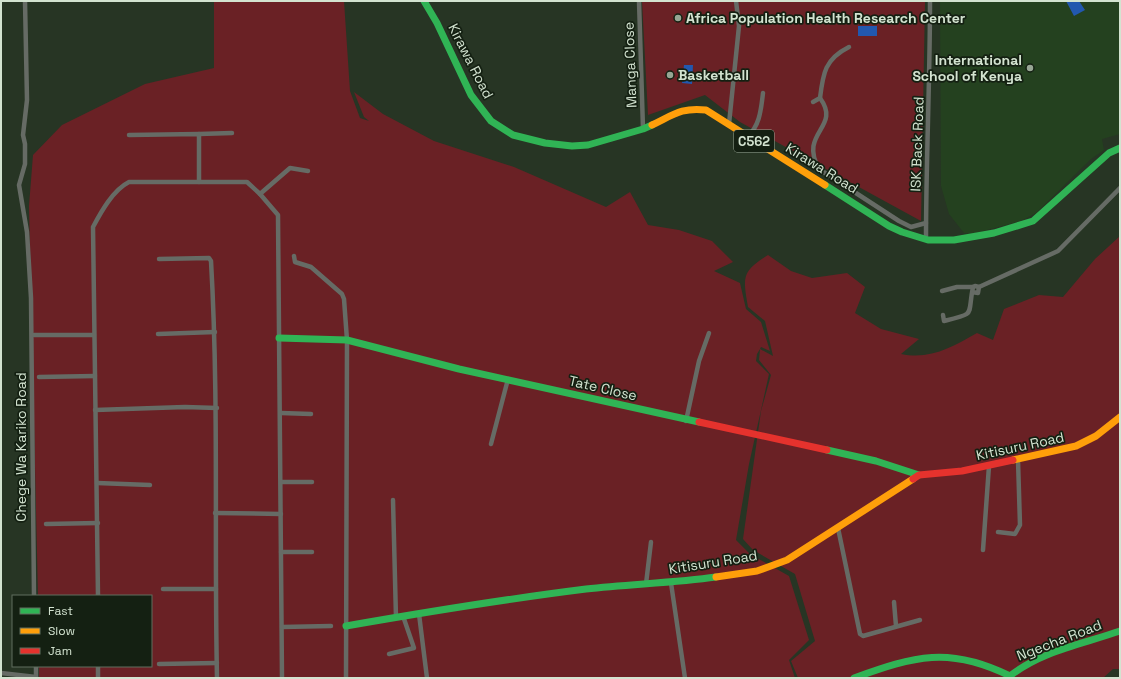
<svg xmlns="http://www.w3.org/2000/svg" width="1121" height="679" viewBox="0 0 1121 679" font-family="'Space Grotesk',sans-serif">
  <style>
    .built { fill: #24411f }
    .green { fill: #6a2125 }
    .water { fill: #2258af }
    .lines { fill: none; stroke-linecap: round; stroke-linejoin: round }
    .street { stroke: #666b65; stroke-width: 4.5 }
    .fast { stroke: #30b455; stroke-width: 7 }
    .slow { stroke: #ff9f0a; stroke-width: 7 }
    .jam { stroke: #e5322d; stroke-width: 7 }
    .poi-dot { fill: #97a694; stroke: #142012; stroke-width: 1.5 }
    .labels { text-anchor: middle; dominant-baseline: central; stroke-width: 3.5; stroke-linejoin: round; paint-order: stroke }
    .shield { fill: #142012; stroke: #9aa897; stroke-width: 1 }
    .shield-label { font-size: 13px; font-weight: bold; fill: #d3e3d0 }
    .poi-label { font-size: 14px; font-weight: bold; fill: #d3e3d0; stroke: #142012; text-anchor: start }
    .street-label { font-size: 14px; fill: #d3e3d0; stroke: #142012 }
  </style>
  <rect width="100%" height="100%" fill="#273524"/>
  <!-- built -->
  <path class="built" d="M 940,1 L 1120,1 L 1120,134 L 1102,139 L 1104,150 L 1091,159 L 1036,213 L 1021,221 L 972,234 L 964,233 L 949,214 L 941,186 Z"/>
  <!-- green -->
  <g class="green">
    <path d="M 214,1 L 344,1 L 350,91 L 360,118 L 369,121 L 364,117 L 354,92 L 383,114 L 434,141 L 514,167 L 606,207 L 630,192 L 648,225 L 679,230 L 712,241 L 733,262 L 714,271 L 740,283 L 746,309 L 761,322 L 770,351 L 761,347 L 760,349 L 773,356 L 765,321 L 748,307 C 743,277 741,272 768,255 L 791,271 L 812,278 L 847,273 L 865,287 L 855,313 L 881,329 L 919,339 L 901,354 C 931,360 952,347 977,333 L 993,340 L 1004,309 L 1039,295 L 1063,297 L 1095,259 L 1120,236 L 1120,669 L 1113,669 L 1103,678 L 798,678 L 791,661 L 815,641 L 795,574 L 753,550 L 743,539 L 761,411 L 771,375 L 759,360 L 760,349 L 757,354 L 756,361 L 769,374 L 749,464 L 736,540 L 750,554 L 789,576 L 809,640 L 789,660 L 795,678 L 39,678 L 39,666 L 151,666 L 151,596 L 38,596 L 29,206 L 33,155 L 62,125 L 145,84 L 214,68 Z"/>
    <path d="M 642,1 L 925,1 L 921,221 L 740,122 L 705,95 L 648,115 Z"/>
  </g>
  <!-- water -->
  <g class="water">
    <path d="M 1066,1 L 1079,1 L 1085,10 L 1074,16 Z"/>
    <rect x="858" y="26" width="19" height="10"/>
    <path d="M 684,65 L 693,65 L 692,84 L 682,83 Z"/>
  </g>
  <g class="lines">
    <!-- street -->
    <g class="street">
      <path d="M 25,1 L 27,100 L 23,135 L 25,144 L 25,164 L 19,185 L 27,232 L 31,298 L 34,596"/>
      <path d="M 639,1 L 643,129"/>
      <path d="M 820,98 C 842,128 798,132 819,169 L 899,221 L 911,227 L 926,223"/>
      <path d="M 813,102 L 820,98 C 823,73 825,59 849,47"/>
      <path d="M 729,124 L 739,26 L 736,1"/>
      <path d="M 199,134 L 232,133"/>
      <path d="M 129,135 L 199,134 L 199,182"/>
      <path d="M 747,137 C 760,126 761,109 763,93"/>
      <path d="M 260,194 L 290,168 L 308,171"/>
      <path d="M 926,239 C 926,160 930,81 930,1"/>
      <path d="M 294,256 L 295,262 L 311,267 L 342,294 L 344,299 L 347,340 L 346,678"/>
      <path d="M 159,259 L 209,258 L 211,261 C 219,400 214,539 217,678"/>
      <path d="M 979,287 L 1058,251 L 1120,188"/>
      <path d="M 942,291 L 957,287 L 973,287"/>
      <path d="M 943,315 L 944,321 C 977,313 967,316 973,287 L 975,286 L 979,287 L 978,293 L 972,292"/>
      <path d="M 158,334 L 215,332"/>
      <path d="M 34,335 L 94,335"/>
      <path d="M 39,377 L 95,376"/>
      <path d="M 95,410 L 185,407 L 217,408"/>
      <path d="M 281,413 L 311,414"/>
      <path d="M 686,421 L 699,361 L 709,333"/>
      <path d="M 491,444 L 508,379"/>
      <path d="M 281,482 L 312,482"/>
      <path d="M 97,483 L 150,485"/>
      <path d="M 393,500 L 396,618"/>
      <path d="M 215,513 L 281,514"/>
      <path d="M 46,524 L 98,523"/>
      <path d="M 838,528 L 860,634 L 863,636 L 920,620"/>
      <path d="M 998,532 L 1015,534 L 1020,525 L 1018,460"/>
      <path d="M 983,550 L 989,466"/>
      <path d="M 281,552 L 312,552"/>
      <path d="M 671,583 L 685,678"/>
      <path d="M 646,584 L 651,542"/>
      <path d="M 163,589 L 216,589"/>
      <path d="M 98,596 L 93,227 C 101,212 113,190 129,182 L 247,182 L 260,194 L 278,215 L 282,678"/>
      <path d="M 894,602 L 896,626"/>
      <path d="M 419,614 L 427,678"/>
      <path d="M 282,627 L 331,626"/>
      <path d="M 389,654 L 414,648 L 403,616"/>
      <path d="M 159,664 L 217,663"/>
      <path d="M 36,666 L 36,678"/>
      <path d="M 1,673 L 36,677"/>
      <path d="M 98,678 L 98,666"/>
    </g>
    <!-- fast -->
    <g class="fast">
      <path d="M 424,1 L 437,23 L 471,95 L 491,121 L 513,135 L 545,143 L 572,146 L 588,145 L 643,129 L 652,125"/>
      <path d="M 825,185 L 889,226 L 902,232 L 928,240 L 954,240 L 994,233 L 1033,221 L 1109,153 L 1120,148"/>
      <path d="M 279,338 L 347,340 L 459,369 L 699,422"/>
      <path d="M 827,450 L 876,461 L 919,475"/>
      <path d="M 346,626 C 426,612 506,599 586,589 C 629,584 673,583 716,577"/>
      <path d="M 1010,676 C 1041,651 1083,644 1120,631"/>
      <path d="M 854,678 C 915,656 949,646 1010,676"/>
    </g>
    <!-- slow -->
    <g class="slow">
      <path d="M 652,125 C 673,115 682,107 706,110 L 825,185"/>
      <path d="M 1013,460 L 1076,446 L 1096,436 L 1120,417"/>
      <path d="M 716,577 L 757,571 L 787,560 L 913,479"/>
    </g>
    <!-- jam -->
    <g class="jam">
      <path d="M 699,422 L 827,450"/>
      <path d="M 913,479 L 919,475 L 962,471 L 1013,460"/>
    </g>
  </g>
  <!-- markers -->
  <g class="poi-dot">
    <circle cx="678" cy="18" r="4"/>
    <circle cx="1030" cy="68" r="4"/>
    <circle cx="670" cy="75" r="4"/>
  </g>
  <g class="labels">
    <!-- shield labels -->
    <rect class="shield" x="734" y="130" width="40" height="22" rx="3"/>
    <g class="shield-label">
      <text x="754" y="141">C562</text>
    </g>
    <!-- poi labels -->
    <g class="poi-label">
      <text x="686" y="18">Africa Population Health Research Center</text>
      <text x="1022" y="60" text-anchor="end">International<tspan x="1022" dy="16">School of Kenya</tspan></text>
      <text x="678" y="75">Basketball</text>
    </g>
    <!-- street labels -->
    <g class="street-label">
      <text transform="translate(471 61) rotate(63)">Kirawa Road</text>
      <text transform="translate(630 65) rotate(-92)">Manga Close</text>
      <text transform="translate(917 144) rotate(-88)">ISK Back Road</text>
      <text transform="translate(822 168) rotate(32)">Kirawa Road</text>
      <text transform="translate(603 388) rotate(13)">Tate Close</text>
      <text transform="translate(1020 446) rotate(-12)">Kitisuru Road</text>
      <text transform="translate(21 447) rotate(-90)">Chege Wa Kariko Road</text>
      <text transform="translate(713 562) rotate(-9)">Kitisuru Road</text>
      <text transform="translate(1059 640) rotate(-21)">Ngecha Road</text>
    </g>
  </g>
  <!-- border -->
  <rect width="1121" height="679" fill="none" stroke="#d3e3d0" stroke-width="4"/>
  <!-- legend -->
  <rect x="12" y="595" width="140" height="72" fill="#142012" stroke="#606e5e"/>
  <rect x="20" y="608" width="20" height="6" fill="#30b455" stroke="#606e5e"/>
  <text x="48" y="615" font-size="12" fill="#d3e3d0">Fast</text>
  <rect x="20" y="628" width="20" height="6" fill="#ff9f0a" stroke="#606e5e"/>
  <text x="48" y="635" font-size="12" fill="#d3e3d0">Slow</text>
  <rect x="20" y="648" width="20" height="6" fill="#e5322d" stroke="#606e5e"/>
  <text x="48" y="655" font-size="12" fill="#d3e3d0">Jam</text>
</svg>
